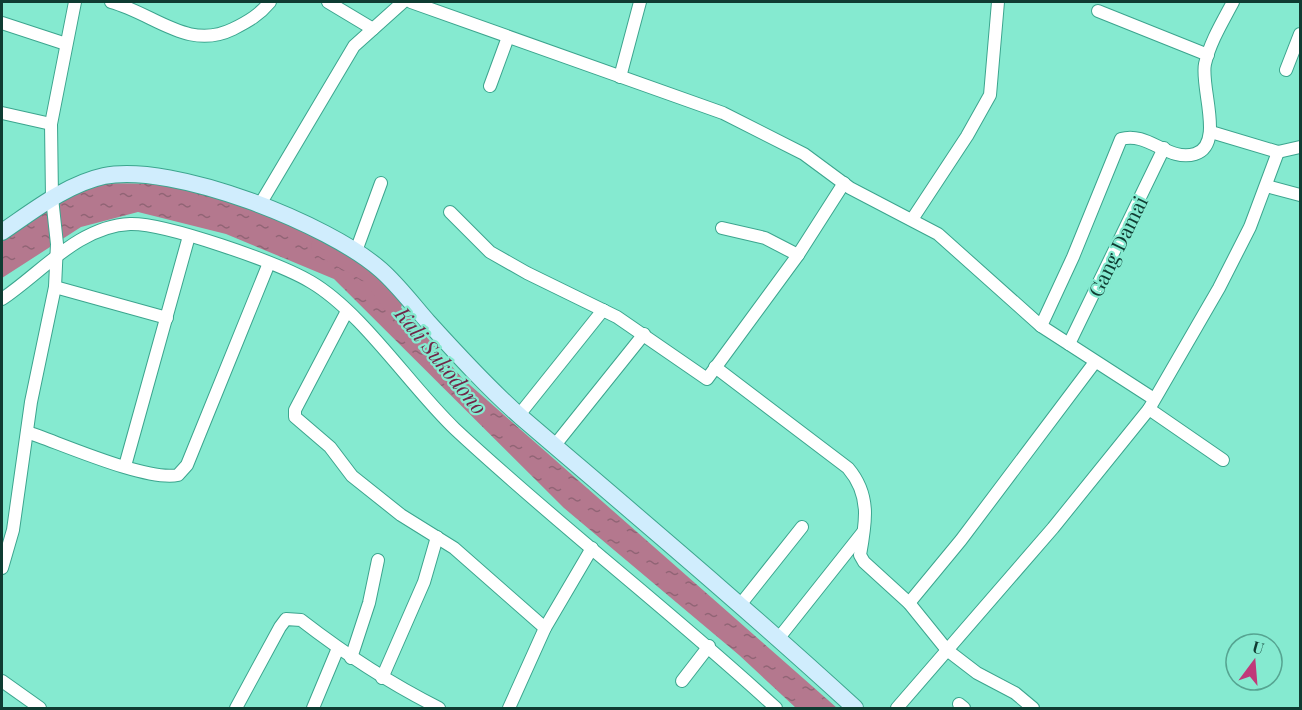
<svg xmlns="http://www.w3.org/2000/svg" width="1302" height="710" viewBox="0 0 1302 710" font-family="'Playfair Display',serif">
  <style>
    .water { fill: url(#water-ripples) }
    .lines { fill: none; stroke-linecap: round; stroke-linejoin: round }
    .river { stroke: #b4788e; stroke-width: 21 }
    .street-casing { stroke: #3ca58e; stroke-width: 14 }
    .secondary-casing { stroke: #3ca58e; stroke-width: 18 }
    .street { stroke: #fff; stroke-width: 12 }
    .secondary { stroke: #d0edfd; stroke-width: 16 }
    .labels { text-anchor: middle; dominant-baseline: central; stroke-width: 4.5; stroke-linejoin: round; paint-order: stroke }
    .street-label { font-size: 20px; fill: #0f3c32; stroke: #85ead0 }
    .water-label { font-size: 21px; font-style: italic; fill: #712648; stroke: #85ead0 }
  </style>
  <defs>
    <pattern id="water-ripples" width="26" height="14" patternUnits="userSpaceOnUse" patternTransform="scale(1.5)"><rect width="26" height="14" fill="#b4788e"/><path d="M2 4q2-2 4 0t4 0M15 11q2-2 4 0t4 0" fill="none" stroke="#916475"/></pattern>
  </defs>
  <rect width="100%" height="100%" fill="#85ead0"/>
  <!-- water -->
  <path class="water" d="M 98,183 L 176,184 L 293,223 L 378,281 L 462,378 L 837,708 L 796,708 L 739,655 L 564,508 L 334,279 L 226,234 L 138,212 L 81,227 L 2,278 L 2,234 L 40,208 Z"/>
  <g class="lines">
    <!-- river -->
    <path class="river" d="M 322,246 L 371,273 L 392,302"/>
    <defs>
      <g id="street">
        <path d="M 111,2 C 155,14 188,51 233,29 C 249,21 259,15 270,2"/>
        <path d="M 328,2 L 373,29"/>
        <path d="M 411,2 L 723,113 L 804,154 L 850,188 L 938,234 L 1041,326 L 1154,399"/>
        <path d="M 1098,11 L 1208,55"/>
        <path d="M 2,23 L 66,44"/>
        <path d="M 1286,70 L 1300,34"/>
        <path d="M 620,77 L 640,2"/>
        <path d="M 490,86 L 508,37"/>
        <path d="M 2,113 L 51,124"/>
        <path d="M 1211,132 L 1278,152 L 1300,147"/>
        <path d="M 1266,186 L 1300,195"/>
        <path d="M 259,206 L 354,46 L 403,2"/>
        <path d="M 450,212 L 490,252 L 527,273 L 617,317 L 707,379 L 798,255 L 844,183"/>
        <path d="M 913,218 L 967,136 L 990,95 L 998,2"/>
        <path d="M 722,228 L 765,238 L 798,255"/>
        <path d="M 356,251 L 381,183"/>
        <path d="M 55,287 L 167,318"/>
        <path d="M 2,299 C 41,273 79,226 130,224 C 166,223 279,263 311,282 C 362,312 410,386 455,429 C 559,526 672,612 776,708"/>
        <path d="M 347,311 L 295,410 L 295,417 L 330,447 L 352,476 L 401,515 L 454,548 L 545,628"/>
        <path d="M 1041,326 L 1073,257 L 1121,139 C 1148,131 1168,162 1195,154 C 1225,145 1200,87 1205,64 C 1210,42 1223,21 1233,2"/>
        <path d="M 1069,344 L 1164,148"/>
        <path d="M 715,367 L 848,468 C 871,495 866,522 860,555 L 864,562 L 909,603 L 947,650 L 977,673 L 1015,693 L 1033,708"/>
        <path d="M 1149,409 L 1223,460"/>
        <path d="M 519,415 L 603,310"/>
        <path d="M 27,432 C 60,443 147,482 178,475 L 187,465 L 269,263"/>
        <path d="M 555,445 L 644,334"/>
        <path d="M 125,466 L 189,236"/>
        <path d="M 2,568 L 13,530 L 31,402 L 55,287 L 57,244 L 52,198 L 51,124 L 75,2"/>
        <path d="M 909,603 L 961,540 L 1095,362"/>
        <path d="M 740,605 L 802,527"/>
        <path d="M 778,639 L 863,532"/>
        <path d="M 351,658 L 369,603 L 378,560"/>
        <path d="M 382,678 L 424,582 L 437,537"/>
        <path d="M 2,681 L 40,708"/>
        <path d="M 682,681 L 709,646"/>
        <path d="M 959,704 L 964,708"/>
        <path d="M 236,708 L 280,627 L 286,619 L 301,620 C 345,654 389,683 439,708"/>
        <path d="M 313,708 L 338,648"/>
        <path d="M 509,708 L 545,628 L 592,548"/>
        <path d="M 897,708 L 1053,528 L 1149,409 L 1219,288 L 1250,227 L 1278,152"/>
      </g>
      <path id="secondary" d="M 2,232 C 33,211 67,184 104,176 C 173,162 329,224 381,270 C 398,285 413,305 428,322 C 457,354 488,388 521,417 C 633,513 746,608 855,708"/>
    </defs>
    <!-- street casing -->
    <use href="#street" class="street-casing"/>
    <!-- secondary casing -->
    <use href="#secondary" class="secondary-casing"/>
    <!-- street -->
    <use href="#street" class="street"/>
    <!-- secondary -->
    <use href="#secondary" class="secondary"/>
  </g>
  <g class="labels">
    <!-- street labels -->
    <g class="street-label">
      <text transform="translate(1117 246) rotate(-64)">Gang Damai</text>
    </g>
    <!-- water labels -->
    <g class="water-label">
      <text transform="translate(442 360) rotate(51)">Kali Sukodono</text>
    </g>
  </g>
  <!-- border -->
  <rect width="1302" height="710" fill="none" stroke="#0f3c32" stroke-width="6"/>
  <!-- north arrow -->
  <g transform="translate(1254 662) rotate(16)"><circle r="28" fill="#85ead0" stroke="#56a491" stroke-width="1.5"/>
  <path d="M0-4.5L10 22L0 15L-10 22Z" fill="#c03979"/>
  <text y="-9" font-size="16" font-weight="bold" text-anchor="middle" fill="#0f3c32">U</text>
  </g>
</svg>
